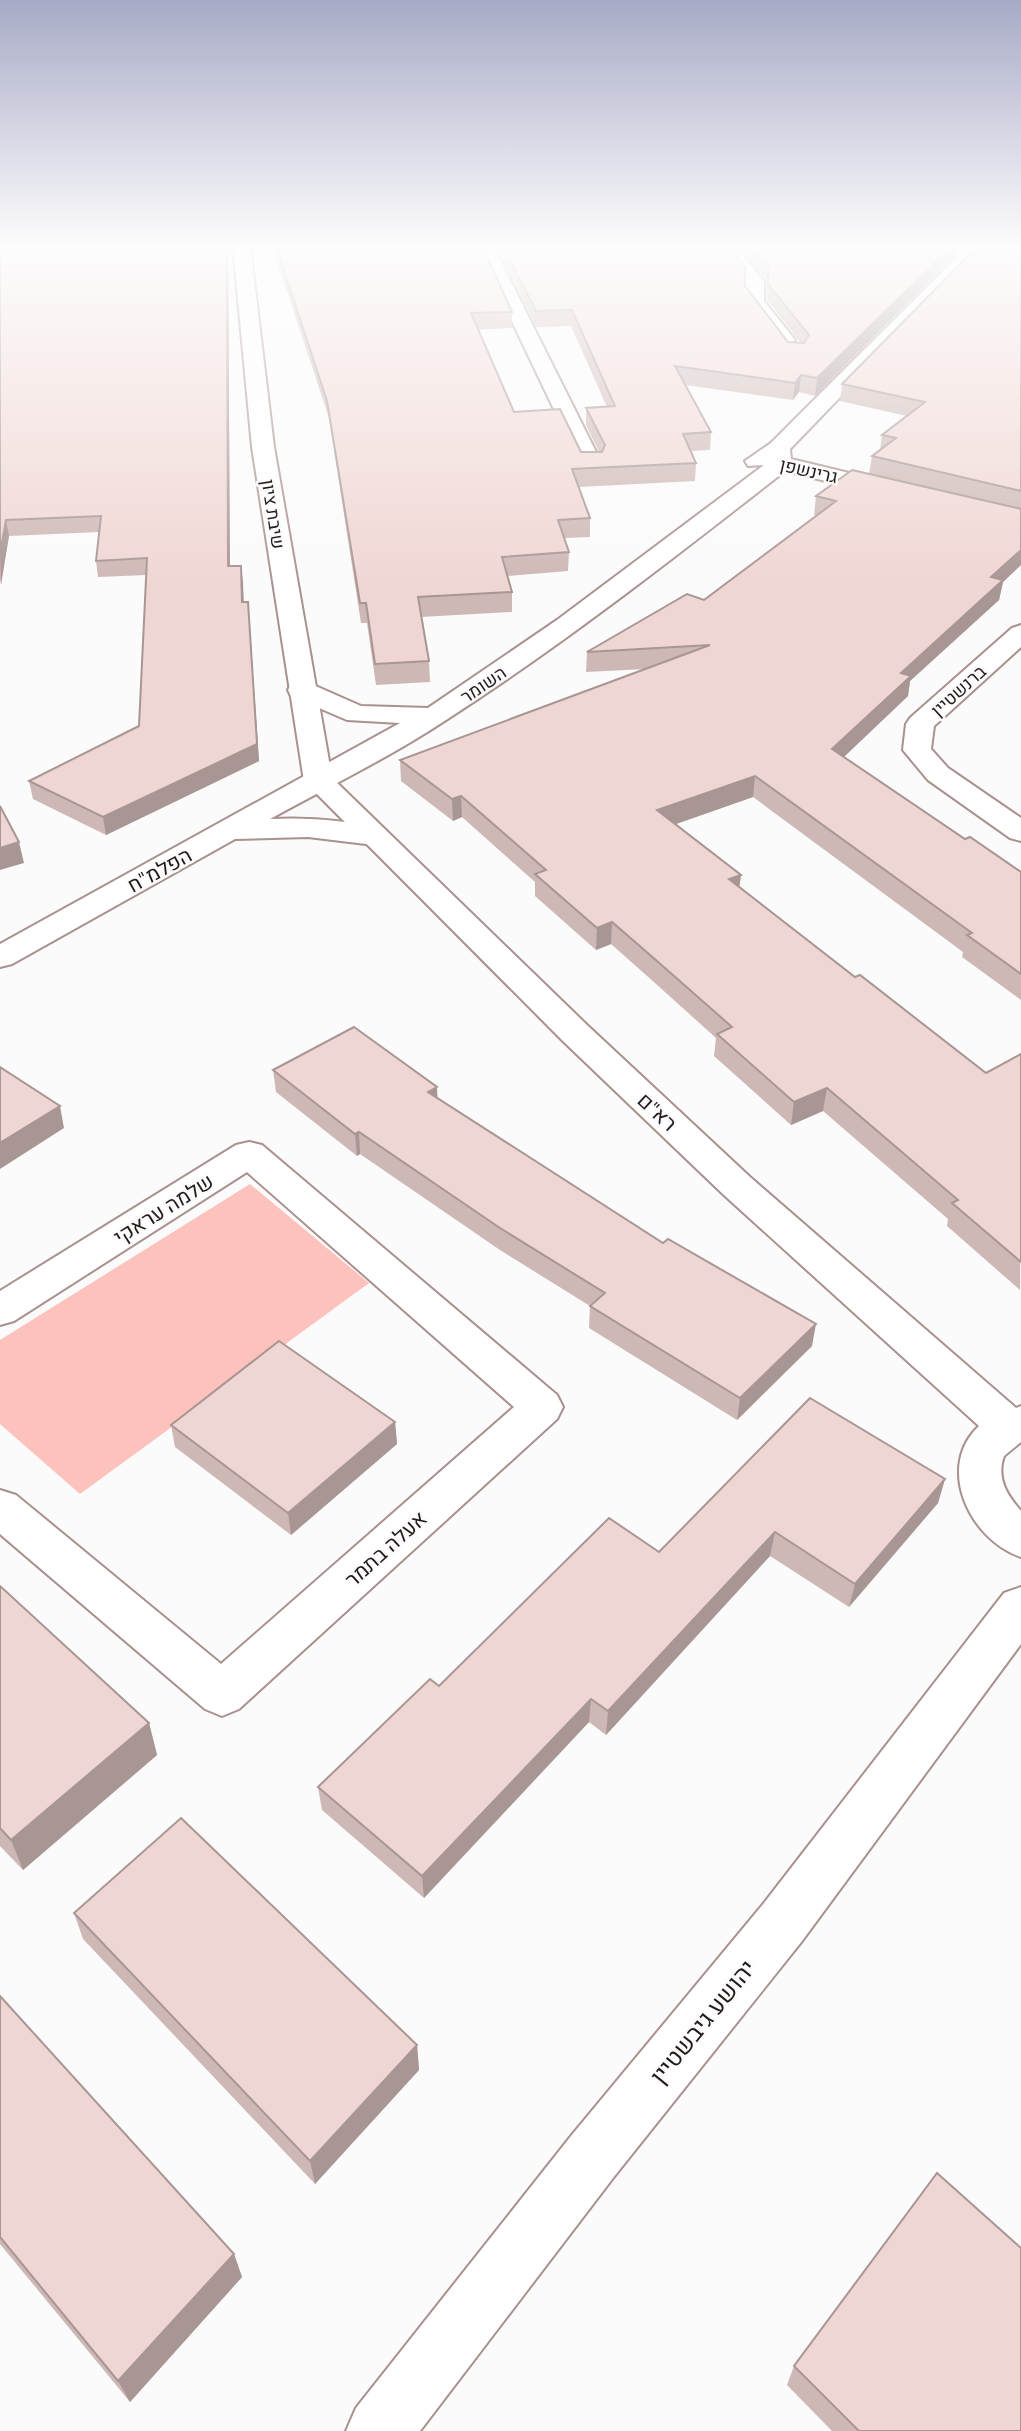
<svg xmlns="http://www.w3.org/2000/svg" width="1021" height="2431" viewBox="0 0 1021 2431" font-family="'Exo 2',Heebo,sans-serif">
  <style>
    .green { fill: #fdc2bc }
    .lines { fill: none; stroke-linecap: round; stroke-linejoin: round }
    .street-casing { stroke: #a9918e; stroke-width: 4 }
    .secondary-casing { stroke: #a9918e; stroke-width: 4 }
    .street { fill: #fff; fill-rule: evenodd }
    .secondary { fill: #fff; fill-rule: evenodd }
    .wall { fill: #ceb8b5 }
    .shaded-wall { fill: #a89694 }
    .building { fill: #f0d6d3; stroke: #a89694; stroke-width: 2 }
    .labels { text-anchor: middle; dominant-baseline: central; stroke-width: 5; stroke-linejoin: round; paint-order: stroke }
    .far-street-label { font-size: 18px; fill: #241a19; stroke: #fbfbfb }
    .street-label { font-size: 21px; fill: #241a19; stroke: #fbfbfb }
    .near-street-label { font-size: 24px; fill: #241a19; stroke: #fbfbfb }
  </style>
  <rect width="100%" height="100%" fill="#fbfbfb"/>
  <!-- green -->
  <path class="green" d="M 250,1184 L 369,1283 L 80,1494 L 0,1424 L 0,1340 Z"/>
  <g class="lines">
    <defs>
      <g id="street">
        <path d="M 233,246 L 250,246 L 274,447 L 332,778 L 588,1026 L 750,1177 L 1016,1408 L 1021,1406 L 1021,1442 L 1004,1456 C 996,1478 1007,1495 1021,1511 L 1021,1557 C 970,1540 935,1467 979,1426 L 724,1195 L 564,1042 L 304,781 L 252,447 Z"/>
        <path d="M 476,246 L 493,246 L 602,464 L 599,469 L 583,469 L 580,464 Z"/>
        <path d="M 719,246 L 736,246 L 761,278 L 764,282 L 764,301 L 795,340 L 792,344 L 778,344 L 749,305 L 746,301 L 746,282 Z"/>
        <path d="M 930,246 L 970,246 L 981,251 C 972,260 939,255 930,246 Z"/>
        <path d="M 1021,625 L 1021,647 L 934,726 L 931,749 L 948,768 L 1021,818 L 1021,841 L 1010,838 L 928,780 L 903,750 L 906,724 L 910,718 L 1012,628 Z"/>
        <path d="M 249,1142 L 262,1145 L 557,1395 L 563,1407 L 557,1419 L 239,1709 L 222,1716 L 205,1709 L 0,1534 L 0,1490 L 16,1495 L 221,1664 L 514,1407 L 247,1172 L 14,1321 L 0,1325 L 0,1291 L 236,1145 Z"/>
        <path d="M 1021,1587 L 1021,1644 L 802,1941 L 613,2178 L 420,2431 L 346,2431 L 356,2408 L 571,2136 L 764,1903 L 1004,1593 Z"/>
      </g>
      <path id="secondary" d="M 968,246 L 986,246 L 790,449 L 791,459 L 899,485 L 902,490 L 899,495 L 891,497 L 785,471 C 675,557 564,644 446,720 C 390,757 328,787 270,819 C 308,817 347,820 385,830 L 389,836 L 385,842 L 374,845 L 308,837 L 235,839 L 12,964 L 0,967 L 0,944 L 400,723 L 347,720 L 291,696 L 288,690 L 291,684 L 301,682 L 311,684 L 361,706 L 428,708 L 557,620 L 764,465 L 748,466 L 745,461 L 771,443 Z"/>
    </defs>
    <!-- street casing -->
    <use href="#street" class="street-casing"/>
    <!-- secondary casing -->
    <use href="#secondary" class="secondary-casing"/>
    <!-- street -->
    <use href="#street" class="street"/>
    <!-- secondary -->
    <use href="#secondary" class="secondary"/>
  </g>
  <!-- wall -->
  <g class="wall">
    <path d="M 0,246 L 228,246 L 230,566 L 241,566 L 244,602 L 248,602 L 259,761 L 106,835 L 33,799 L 29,781 L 139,726 L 146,575 L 98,577 L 96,561 L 99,532 L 9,536 L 0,585 Z"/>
    <path d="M 272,246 L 482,246 L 512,312 L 512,328 L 478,330 L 514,412 L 581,452 L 599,452 L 586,425 L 586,408 L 607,407 L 571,326 L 536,327 L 503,261 L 503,246 L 494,246 L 728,246 L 745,286 L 788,342 L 800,342 L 767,300 L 766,280 L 739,246 L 955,246 L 953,257 L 815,396 L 799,392 L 793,400 L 685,385 L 711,432 L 710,450 L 691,451 L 696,463 L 695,481 L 579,487 L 590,518 L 590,537 L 564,538 L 569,552 L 568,571 L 507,576 L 512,592 L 512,612 L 421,617 L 429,661 L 430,682 L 376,685 L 367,623 L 361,623 L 329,418 Z"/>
    <path d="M 1021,246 L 1021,565 L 1003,582 L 999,600 L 910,681 L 908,696 L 844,757 L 965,839 L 1021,872 L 1021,1000 L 962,957 L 963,952 L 753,797 L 676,824 L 741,875 L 739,887 L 855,977 L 986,1073 L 1021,1054 L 1020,1290 L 947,1226 L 948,1219 L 823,1111 L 791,1125 L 714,1056 L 716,1038 L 655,983 L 611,944 L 596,950 L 535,896 L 535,882 L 462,817 L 453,821 L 401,781 L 400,760 L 646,669 L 586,672 L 587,652 L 704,600 L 817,515 L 814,515 L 816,496 L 869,474 L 872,456 L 880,450 L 882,435 L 907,416 L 840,401 L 842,384 Z"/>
    <path d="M 273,1070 L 437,1098 L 812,1346 L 737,1420 L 589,1328 L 590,1306 L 500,1250 L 360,1154 L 357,1156 L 276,1092 Z"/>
    <path d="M 395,1422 L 397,1444 L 291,1535 L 175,1447 L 171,1425 Z"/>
    <path d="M 945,1479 L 938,1503 L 849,1607 L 770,1556 L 606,1735 L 589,1722 L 424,1898 L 322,1810 L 318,1787 L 439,1686 L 659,1552 Z"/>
    <path d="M 0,1586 L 149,1723 L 157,1755 L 23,1870 L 0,1846 Z"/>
    <path d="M 74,1913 L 417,2045 L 419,2070 L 315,2184 L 83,1939 Z"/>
    <path d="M 0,1996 L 234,2254 L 242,2277 L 130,2402 L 0,2244 Z"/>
    <path d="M 794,2366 L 1021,2431 L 832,2431 L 787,2385 Z"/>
  </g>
  <!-- shaded-wall -->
  <g class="shaded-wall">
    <path d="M 227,246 L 228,246 L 230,583 L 228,566 Z"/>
    <path d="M 952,246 L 955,246 L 953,257 L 815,396 L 817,378 Z"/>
    <path d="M 801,375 L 799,392 L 793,400 L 795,383 Z"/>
    <path d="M 6,520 L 9,536 L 1,585 L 0,553 Z"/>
    <path d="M 1021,550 L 1021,565 L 1003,582 L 999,600 L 910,681 L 908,696 L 830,770 L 832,749 L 901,673 L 991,577 Z"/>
    <path d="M 241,566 L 243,582 L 244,619 L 242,602 Z"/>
    <path d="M 248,602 L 259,761 L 106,835 L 103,817 Z"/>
    <path d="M 755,776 L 753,797 L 656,831 L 657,810 Z"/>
    <path d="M 461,796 L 462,817 L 453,821 L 452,799 Z"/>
    <path d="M 19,842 L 24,863 L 0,870 L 0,848 Z"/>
    <path d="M 741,875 L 738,897 L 729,879 Z"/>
    <path d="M 612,922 L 611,944 L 596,950 L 597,928 Z"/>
    <path d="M 437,1087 L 438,1109 L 428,1092 Z"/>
    <path d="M 827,1088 L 823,1111 L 791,1125 L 794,1102 Z"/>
    <path d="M 60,1106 L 64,1128 L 0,1169 L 0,1143 Z"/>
    <path d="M 359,1132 L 360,1154 L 357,1156 L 355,1134 Z"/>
    <path d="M 816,1324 L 812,1346 L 737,1420 L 740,1398 Z"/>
    <path d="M 395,1422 L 397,1444 L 291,1535 L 288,1513 Z"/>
    <path d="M 945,1479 L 938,1503 L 849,1607 L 855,1584 Z"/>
    <path d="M 775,1532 L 770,1556 L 606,1735 L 608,1711 Z"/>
    <path d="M 591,1699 L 589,1722 L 424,1898 L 422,1876 Z"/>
    <path d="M 149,1723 L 157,1755 L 23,1870 L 11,1840 Z"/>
    <path d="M 417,2045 L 419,2070 L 315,2184 L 310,2161 Z"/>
    <path d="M 234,2254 L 242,2277 L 130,2402 L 118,2381 Z"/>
  </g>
  <!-- building -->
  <g class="building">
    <path d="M 0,246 L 227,246 L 228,566 L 241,566 L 242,602 L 248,602 L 257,744 L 103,817 L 29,781 L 139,726 L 147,558 L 96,561 L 101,516 L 6,520 L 0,553 Z"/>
    <path d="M 276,246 L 482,246 L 512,312 L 471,313 L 514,412 L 560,409 L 581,452 L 602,452 L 605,445 L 586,408 L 615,406 L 572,310 L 536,311 L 503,246 L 728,246 L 745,267 L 745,286 L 788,342 L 804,343 L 809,335 L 768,284 L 768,265 L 752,246 L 952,246 L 817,378 L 801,375 L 795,383 L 675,366 L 711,432 L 683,434 L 696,463 L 572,469 L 590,518 L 558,520 L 569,552 L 502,557 L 512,592 L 418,597 L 429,661 L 375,664 L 366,603 L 360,603 L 327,401 Z"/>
    <path d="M 978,246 L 1021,246 L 1021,491 L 872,456 L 896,438 L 882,435 L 925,402 L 842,384 Z"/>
    <path d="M 852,470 L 1021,509 L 1021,550 L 991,577 L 1003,580 L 901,673 L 911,676 L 832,749 L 965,839 L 970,837 L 1021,872 L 1021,974 L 967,935 L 972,933 L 755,776 L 657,810 L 741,875 L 729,879 L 855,977 L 860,975 L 986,1073 L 1021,1054 L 1021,1262 L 952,1203 L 958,1200 L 827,1088 L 794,1102 L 717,1034 L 732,1027 L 657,961 L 612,922 L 597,928 L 535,874 L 546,870 L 461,796 L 452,799 L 400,760 L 710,645 L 587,652 L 687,594 L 704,600 L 836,501 L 816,496 Z"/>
    <path d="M 0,806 L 19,842 L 0,848 Z"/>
    <path d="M 354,1027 L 437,1087 L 428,1092 L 663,1243 L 668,1239 L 816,1324 L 740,1398 L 590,1306 L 605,1293 L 500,1228 L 359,1132 L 355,1134 L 273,1070 Z"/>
    <path d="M 0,1067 L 60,1106 L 0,1143 Z"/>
    <path d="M 279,1341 L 395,1422 L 288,1513 L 171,1425 Z"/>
    <path d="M 810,1398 L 945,1479 L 855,1584 L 775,1532 L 608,1711 L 591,1699 L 422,1876 L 318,1787 L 430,1679 L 439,1686 L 609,1518 L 659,1552 Z"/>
    <path d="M 0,1586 L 149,1723 L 11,1840 L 0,1828 Z"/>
    <path d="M 181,1818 L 417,2045 L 310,2161 L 74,1913 Z"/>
    <path d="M 0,1996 L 234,2254 L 118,2381 L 0,2237 Z"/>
    <path d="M 937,2173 L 1021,2248 L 1021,2431 L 859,2431 L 794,2366 Z"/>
  </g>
  <!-- sky -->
  <linearGradient id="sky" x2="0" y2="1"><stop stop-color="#a7aac6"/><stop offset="0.42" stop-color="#fdfdfd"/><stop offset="1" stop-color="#fdfdfd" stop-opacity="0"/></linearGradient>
  <rect width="1021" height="586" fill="url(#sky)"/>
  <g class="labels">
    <!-- far-street labels -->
    <g class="far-street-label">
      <text transform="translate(809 470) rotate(13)">גרינשפן</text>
      <text transform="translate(274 514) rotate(81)">שיבת ציון</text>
      <text transform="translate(483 684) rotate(-34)">השומר</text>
      <text transform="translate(958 690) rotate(-42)">ברנשטיין</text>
    </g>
    <!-- street labels -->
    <g class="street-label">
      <text transform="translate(159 869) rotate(-29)">הפלמ"ח</text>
      <text transform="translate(658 1111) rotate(43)">רא"ם</text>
      <text transform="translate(163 1208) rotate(-32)">שלמה עראקי</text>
      <text transform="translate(385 1548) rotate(-42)">אעלה בתמר</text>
    </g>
    <!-- near-street labels -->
    <g class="near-street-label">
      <text transform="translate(702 2021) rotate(-51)">יהושע גיבשטיין</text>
    </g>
  </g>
</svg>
